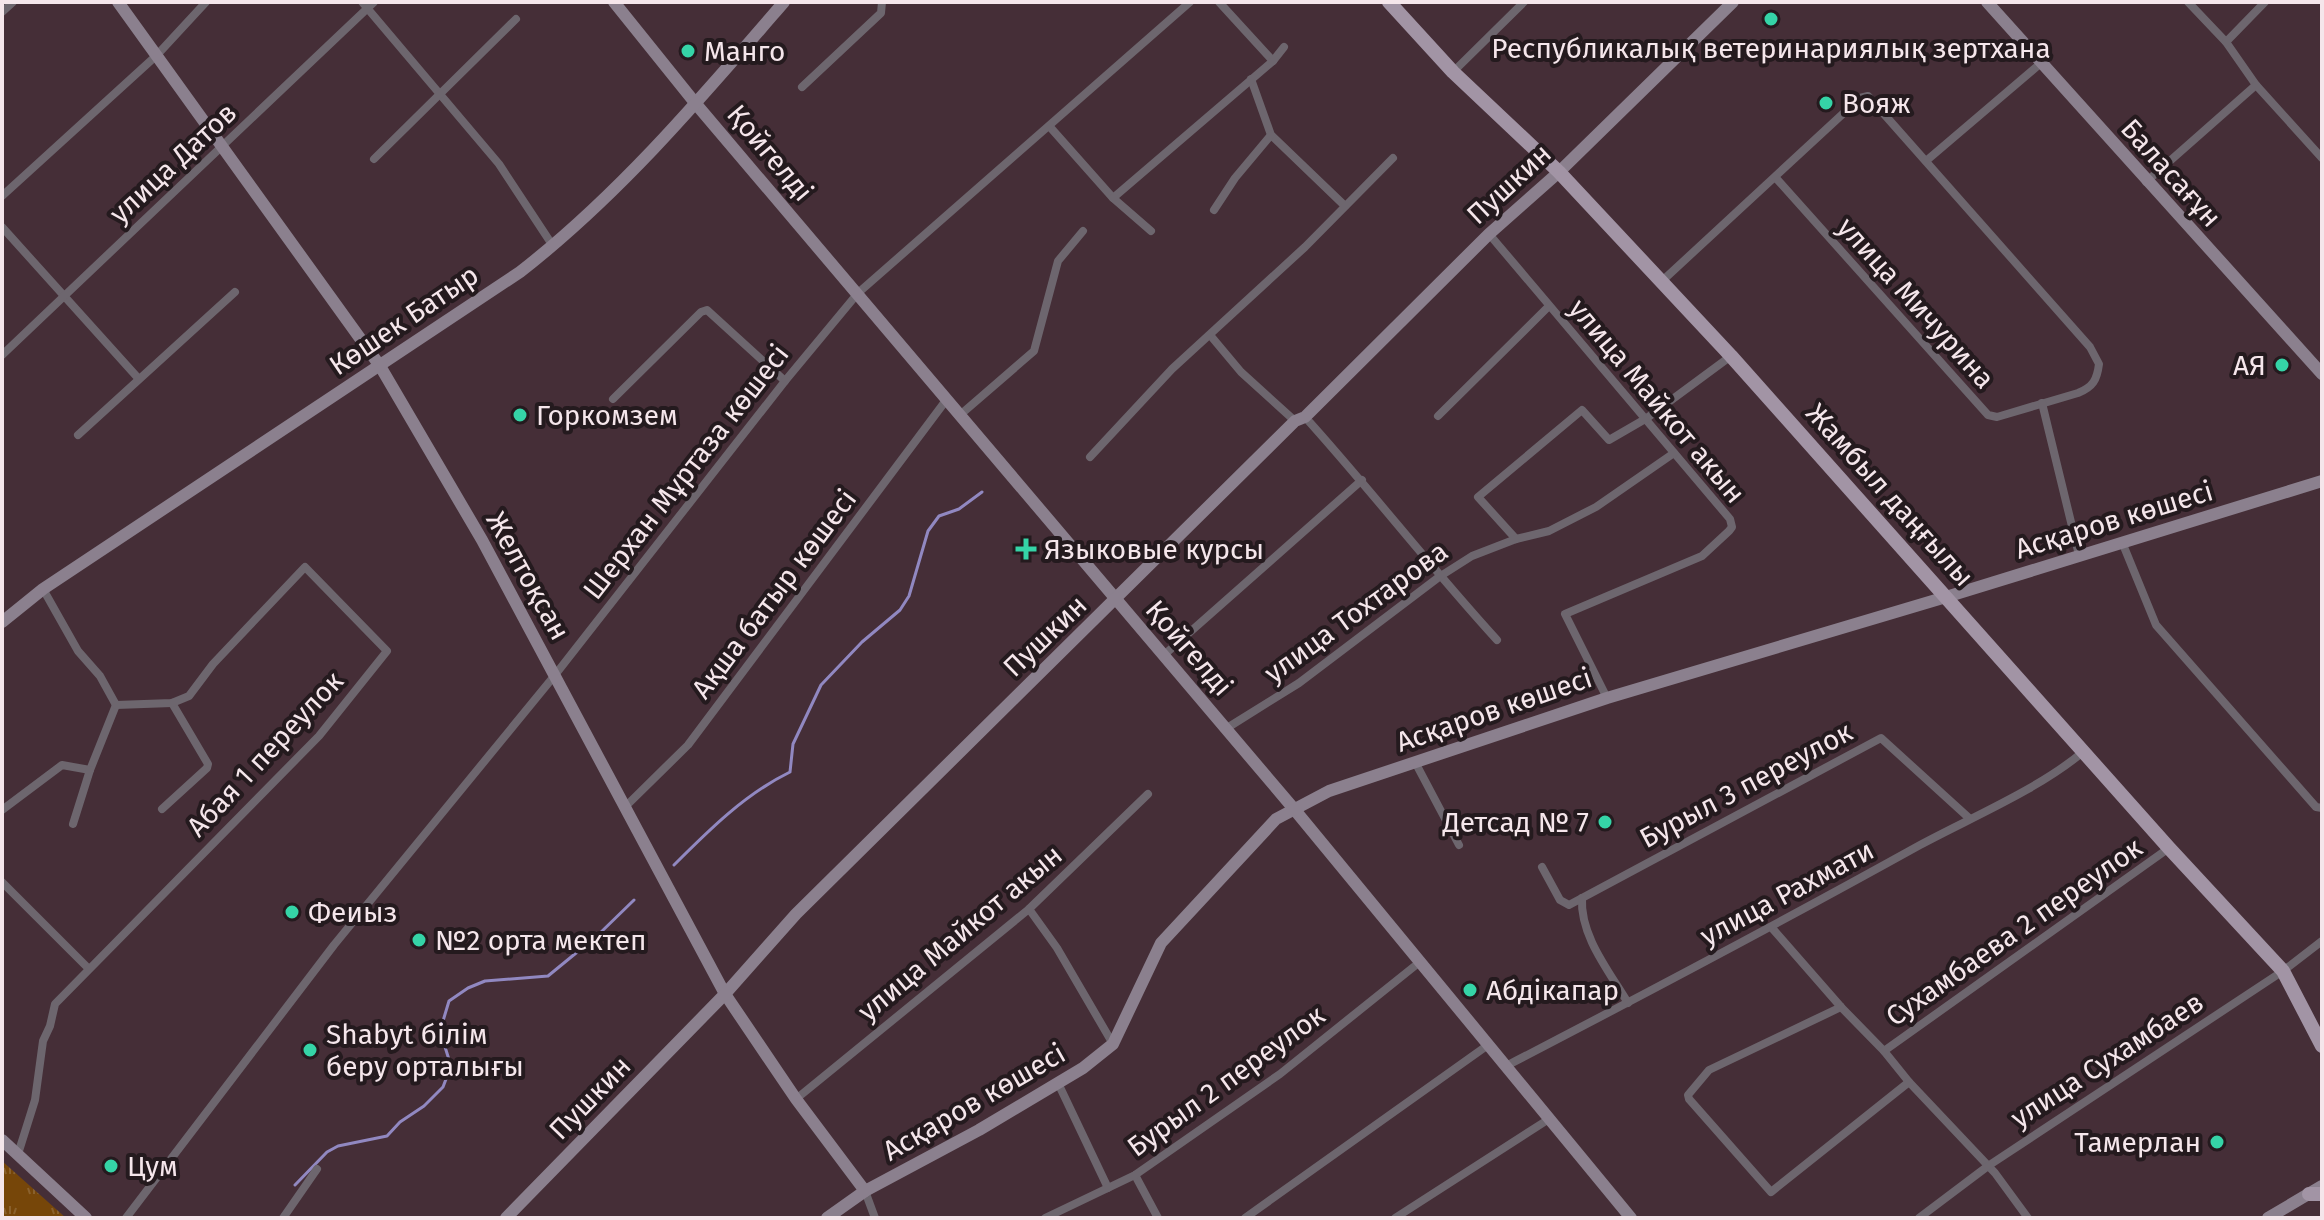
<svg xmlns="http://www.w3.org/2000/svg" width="2324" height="1220" viewBox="0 0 2324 1220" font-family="'Fira Sans',sans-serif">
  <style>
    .park { fill: url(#park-tufts) }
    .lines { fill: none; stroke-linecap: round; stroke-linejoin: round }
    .stream { stroke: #9188c1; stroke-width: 3 }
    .street { stroke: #6d666e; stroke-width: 8 }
    .secondary { stroke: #8b808e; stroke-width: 12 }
    .primary { stroke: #a294a5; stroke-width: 14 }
    .poi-dot { fill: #35d4a7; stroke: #241a1e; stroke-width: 3 }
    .labels { text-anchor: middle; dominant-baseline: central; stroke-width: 8; stroke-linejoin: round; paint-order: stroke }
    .poi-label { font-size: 28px; fill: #f5e6eb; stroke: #241a1e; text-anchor: start }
    .street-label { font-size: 28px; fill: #f5e6eb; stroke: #241a1e }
  </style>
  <defs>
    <pattern id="park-tufts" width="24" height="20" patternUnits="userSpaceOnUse" patternTransform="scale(2)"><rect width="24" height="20" fill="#764609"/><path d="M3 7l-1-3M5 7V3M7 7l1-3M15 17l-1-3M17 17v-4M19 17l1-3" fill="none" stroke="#8a612d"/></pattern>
  </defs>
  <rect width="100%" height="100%" fill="#452e37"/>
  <!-- park -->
  <path class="park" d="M 2,1161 L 66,1218 L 2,1218 Z"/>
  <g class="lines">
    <!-- stream -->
    <g class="stream">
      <path d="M 674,865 C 709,830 745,794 790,772 L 793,744 L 821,685 L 862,642 L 900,610 L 909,596 L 928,531 L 939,516 L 959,509 L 982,492"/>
      <path d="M 295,1185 L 327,1152 L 338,1146 L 387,1136 L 400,1122 L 424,1106 L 443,1087 L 451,1066 L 440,1031 L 449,1001 L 468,988 L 485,981 L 548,976 L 598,935 L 634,900"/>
    </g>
    <!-- street -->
    <g class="street">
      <path d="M 362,2 L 499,164 L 553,246"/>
      <path d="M 1219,2 L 1273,61"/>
      <path d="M 2188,2 L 2226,42 L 2256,85"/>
      <path d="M 2,12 L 13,2"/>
      <path d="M 2226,42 L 2265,2"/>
      <path d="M 1453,72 L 1524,2"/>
      <path d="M 1251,79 L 1271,135 L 1345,206"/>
      <path d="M 802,87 L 881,13 L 882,2"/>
      <path d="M 1050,127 L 1113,198 L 1151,231"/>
      <path d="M 374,159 L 516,19"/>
      <path d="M 1926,161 L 2041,63"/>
      <path d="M 2146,182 L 2256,85 L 2322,158"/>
      <path d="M 2,196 L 157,55 L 206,2"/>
      <path d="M 1113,198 L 1273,61 L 1284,47"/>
      <path d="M 1214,210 L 1235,178 L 1271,135"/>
      <path d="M 2,227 L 138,378"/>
      <path d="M 1489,234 L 1730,519 L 1732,527 L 1729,531 L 1702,556 L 1565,614 L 1607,698"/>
      <path d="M 1661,282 L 1860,98 L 1868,96 L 2090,347 L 2099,364 C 2097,380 2093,387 2078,393 L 1997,417 L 1988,415 L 1775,177"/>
      <path d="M 1210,335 L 1241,372 L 1295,421"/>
      <path d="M 2,355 L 374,2"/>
      <path d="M 613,399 L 701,312 L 707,310 L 785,381"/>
      <path d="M 2042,403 L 2079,555"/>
      <path d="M 960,415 L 1034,351 L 1058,261 L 1083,231"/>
      <path d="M 1438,416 L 1549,306"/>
      <path d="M 1305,417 C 1371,490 1431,568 1497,640"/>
      <path d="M 78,435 L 235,292"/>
      <path d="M 1090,457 L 1172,369 L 1305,247 L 1393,158"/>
      <path d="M 1516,539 L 1478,497 L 1582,410 L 1609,440 L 1647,418 L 1731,356"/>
      <path d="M 2122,542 L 2156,625 L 2316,807 L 2322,808"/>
      <path d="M 1164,655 L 1362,480"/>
      <path d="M 1227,728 L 1299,683 L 1439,577 L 1472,556 L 1516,539 L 1549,531 L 1596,507 L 1674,453"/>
      <path d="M 1415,762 L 1459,845"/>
      <path d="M 625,807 L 688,745 L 947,399"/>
      <path d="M 162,809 L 207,768 L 208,764 L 172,703"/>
      <path d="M 2,810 L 62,765 L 90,770 L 116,705"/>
      <path d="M 73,824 L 90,770"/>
      <path d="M 1542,867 L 1560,900 L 1569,905 L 1881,738 L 1969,818"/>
      <path d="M 2,882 L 88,968"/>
      <path d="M 1582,898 C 1580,936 1609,971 1628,1003"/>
      <path d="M 1029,909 L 1057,948 L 1113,1044"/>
      <path d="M 1772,928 L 1841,1007 L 1884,1051 L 1909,1082 L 1995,1173 L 2028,1218"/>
      <path d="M 1841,1007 L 1709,1070 L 1688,1095 L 1689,1099 L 1771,1192 L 1909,1082"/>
      <path d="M 1884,1051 L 2169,848"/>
      <path d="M 1506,1066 C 1645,994 1783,921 1920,845 C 1972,817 2041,788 2084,751"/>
      <path d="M 1058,1083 L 1108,1188"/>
      <path d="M 796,1099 L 1029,909 L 1148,794"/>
      <path d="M 18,1154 L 35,1100 L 43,1041 L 50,1026 L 55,1004 L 319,736 L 387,651 L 305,567 L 213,664 L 189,696 L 172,703 L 116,705 L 100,676 L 78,651 L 43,589"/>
      <path d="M 1135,1175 L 1158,1218"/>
      <path d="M 865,1191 L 875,1218"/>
      <path d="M 126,1218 L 334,945 L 555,675 L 785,381 L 858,293 L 1190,2"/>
      <path d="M 283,1218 L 317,1169"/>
      <path d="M 1045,1218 L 1135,1175 L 1280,1074 L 1421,961"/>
      <path d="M 1245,1218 L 1488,1045"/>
      <path d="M 1395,1218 L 1549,1119"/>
      <path d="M 1919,1218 L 1988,1166 L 2283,971 L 2322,941"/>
    </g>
    <!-- secondary -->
    <g class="secondary">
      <path d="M 118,2 L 380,366 L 482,540 L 725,994 L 796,1099 L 865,1191"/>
      <path d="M 614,2 L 696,104 L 1294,809 L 1631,1218"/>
      <path d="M 1987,2 L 2322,374"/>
      <path d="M 2,622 L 43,589 L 520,272 C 619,195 702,97 784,2"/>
      <path d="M 2,1140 L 86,1218"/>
      <path d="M 506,1218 L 725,994 L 796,914 L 1295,421 L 1305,417 L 1489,234 L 1559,172 L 1733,2"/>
      <path d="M 827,1218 L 865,1191 L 979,1130 L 1083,1068 L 1113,1044 L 1161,943 L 1276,819 L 1329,791 L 1607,698 L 1946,597 L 2322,481"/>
      <path d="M 2268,1218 L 2322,1186"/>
    </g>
    <!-- primary -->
    <g class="primary">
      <path d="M 1389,2 L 1453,72 L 1559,172 L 1731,356 L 2169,848 L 2283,971 L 2322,1046"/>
      <path d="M 2309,1194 L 2322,1194"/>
    </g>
  </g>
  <!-- markers -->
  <g class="poi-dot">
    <circle cx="1771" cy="19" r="8"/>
    <circle cx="688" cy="51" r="8"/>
    <circle cx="1826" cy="103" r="8"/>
    <circle cx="2282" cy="365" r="8"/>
    <circle cx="520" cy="415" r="8"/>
    <path d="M1022 537h8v8h8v8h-8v8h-8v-8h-8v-8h8z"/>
    <circle cx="1605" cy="822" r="8"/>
    <circle cx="292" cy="912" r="8"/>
    <circle cx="419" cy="940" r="8"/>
    <circle cx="1470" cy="990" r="8"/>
    <circle cx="310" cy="1050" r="8"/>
    <circle cx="2217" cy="1142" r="8"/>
    <circle cx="111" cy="1166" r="8"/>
  </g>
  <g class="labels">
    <!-- poi labels -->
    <g class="poi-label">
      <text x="1771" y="48" text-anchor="middle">Республикалық ветеринариялық зертхана</text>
      <text x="704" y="51">Манго</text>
      <text x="1842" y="103">Вояж</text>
      <text x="2266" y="365" text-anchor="end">АЯ</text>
      <text x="536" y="415">Горкомзем</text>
      <text x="1044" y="549">Языковые курсы</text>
      <text x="1589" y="822" text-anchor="end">Детсад № 7</text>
      <text x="308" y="912">Феиыз</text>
      <text x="435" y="940">№2 орта мектеп</text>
      <text x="1486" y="990">Абдiкапар</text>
      <text x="326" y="1034">Shabyt білім<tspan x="326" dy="32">беру орталығы</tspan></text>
      <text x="2201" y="1142" text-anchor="end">Тамерлан</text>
      <text x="127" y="1166">Цум</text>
    </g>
    <!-- street labels -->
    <g class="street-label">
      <text transform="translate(770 153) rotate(50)">Қойгелді</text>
      <text transform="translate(173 163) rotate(-43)">улица Датов</text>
      <text transform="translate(2171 173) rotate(48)">Баласағұн</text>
      <text transform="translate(1509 184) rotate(-43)">Пушкин</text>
      <text transform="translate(1916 303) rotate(48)">улица Мичурина</text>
      <text transform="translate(404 320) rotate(-34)">Көшек Батыр</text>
      <text transform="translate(1657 401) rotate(50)">улица Майкот акын</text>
      <text transform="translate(686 472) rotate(-52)">Шерхан Мұртаза көшесі</text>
      <text transform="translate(1890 495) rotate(48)">Жамбыл даңғылы</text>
      <text transform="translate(2114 520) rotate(-17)">Асқаров көшесі</text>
      <text transform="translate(528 576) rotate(61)">Желтоқсан</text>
      <text transform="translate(774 594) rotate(-53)">Ақша батыр көшесі</text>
      <text transform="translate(1356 612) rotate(-36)">улица Тохтарова</text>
      <text transform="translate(1045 636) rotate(-44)">Пушкин</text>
      <text transform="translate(1189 648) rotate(49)">Қойгелді</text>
      <text transform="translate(1494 710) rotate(-19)">Асқаров көшесі</text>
      <text transform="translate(265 754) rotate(-47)">Абая 1 переулок</text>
      <text transform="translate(1746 785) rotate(-28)">Бурыл 3 переулок</text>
      <text transform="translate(1787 893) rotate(-28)">улица Рахмати</text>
      <text transform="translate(2014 932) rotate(-35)">Сухамбаева 2 переулок</text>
      <text transform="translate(960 933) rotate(-40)">улица Майкот акын</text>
      <text transform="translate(2107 1060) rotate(-33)">улица Сухамбаев</text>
      <text transform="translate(1226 1081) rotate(-36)">Бурыл 2 переулок</text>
      <text transform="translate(590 1098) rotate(-46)">Пушкин</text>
      <text transform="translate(974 1102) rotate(-30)">Асқаров көшесі</text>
    </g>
  </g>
  <!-- border -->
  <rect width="2324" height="1220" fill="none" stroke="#f5e6eb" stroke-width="8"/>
</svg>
